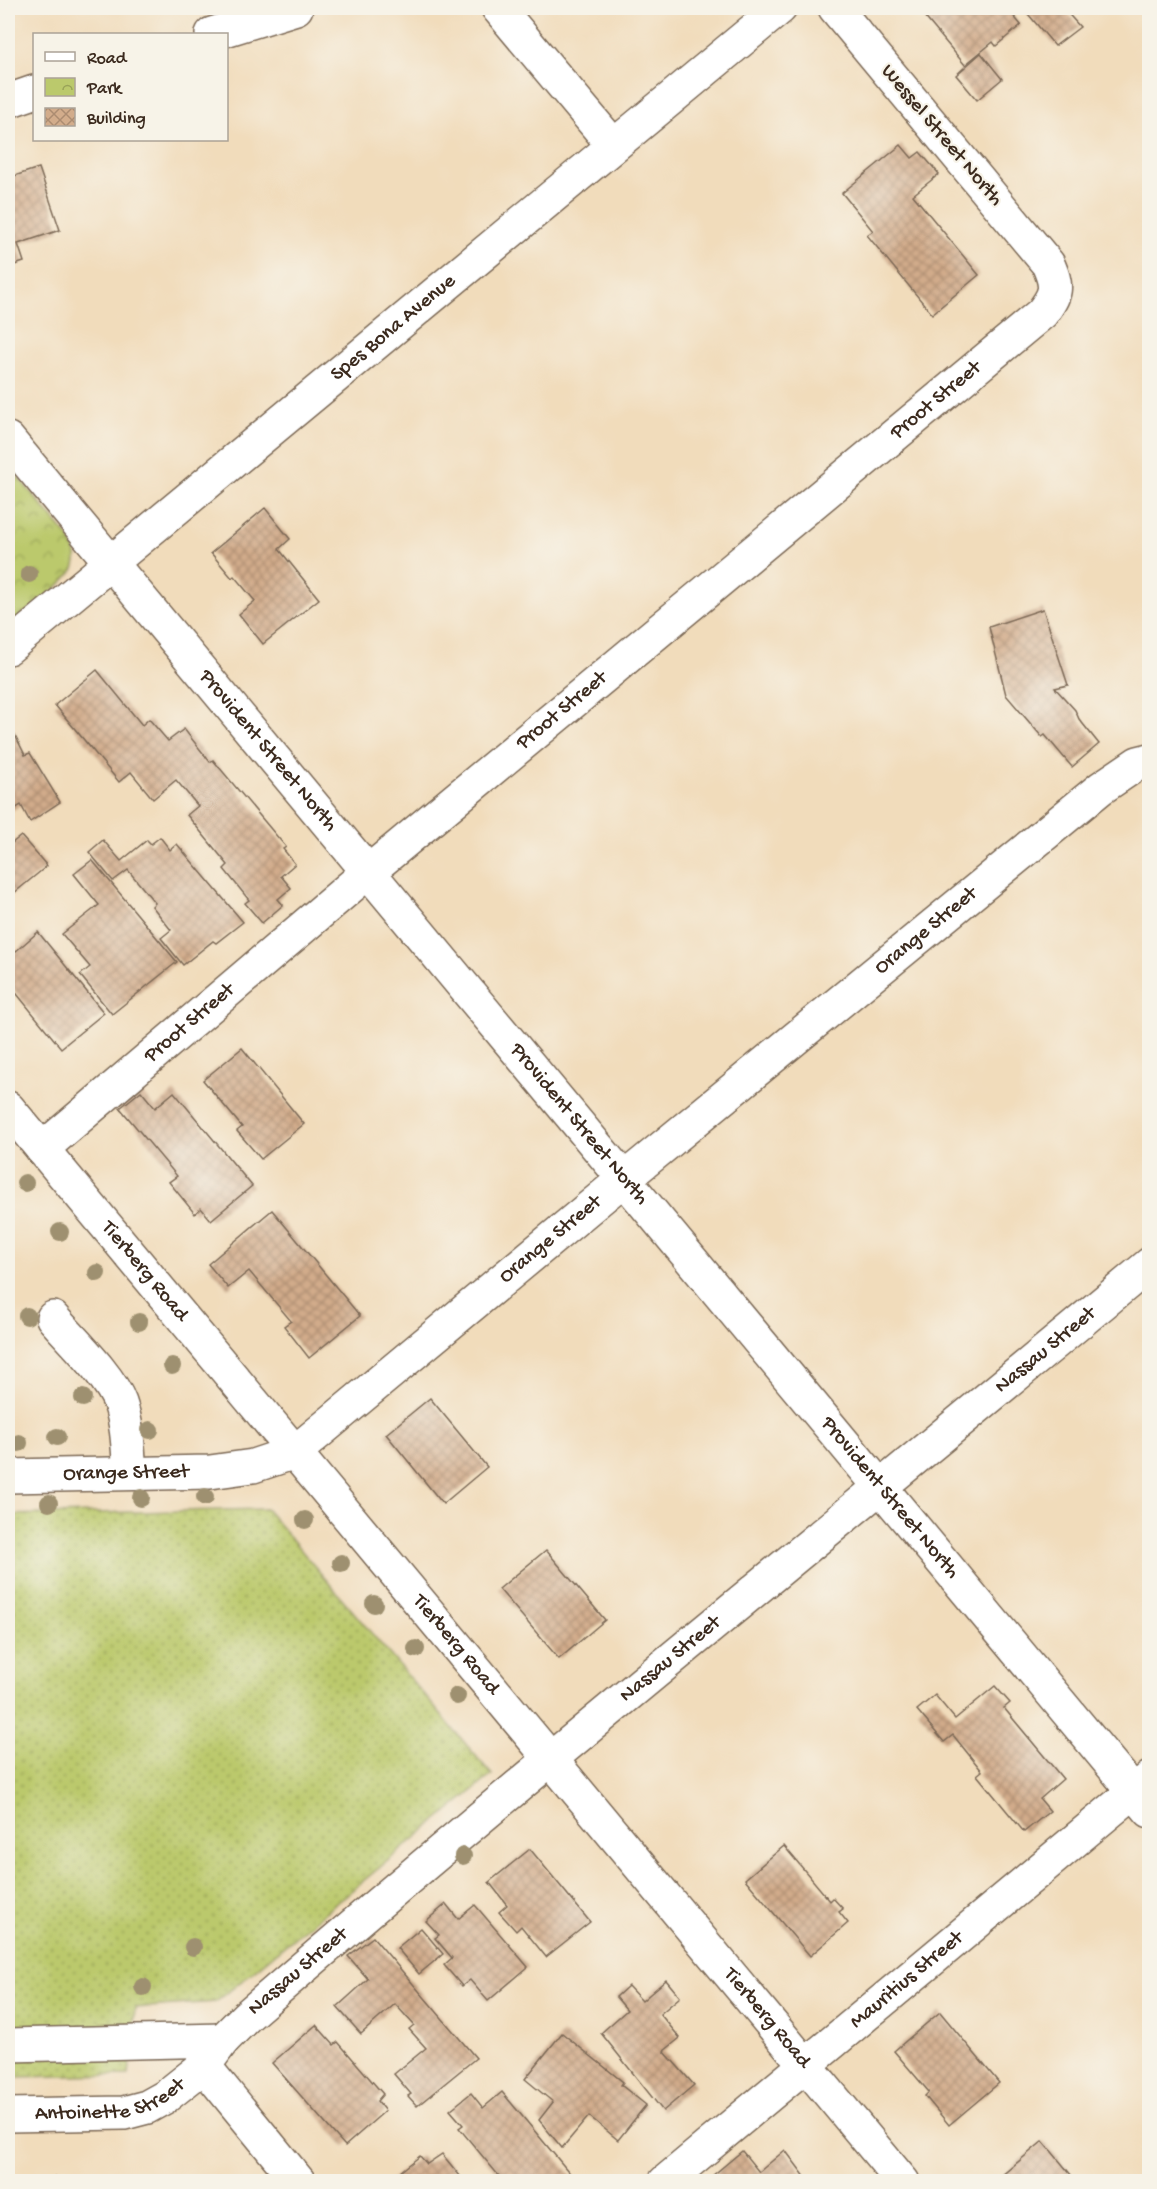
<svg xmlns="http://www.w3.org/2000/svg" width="1157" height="2189" viewBox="0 0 1157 2189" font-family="'Gochi Hand',sans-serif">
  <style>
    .grass { fill: url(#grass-dots); stroke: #7b7a45; stroke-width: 1.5 }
    .park { fill: url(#park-crowns); stroke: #7b7a45; stroke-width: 1.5 }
    .building { fill: url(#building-cross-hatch) }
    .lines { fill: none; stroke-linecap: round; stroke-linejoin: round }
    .minor-casing { stroke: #7b6855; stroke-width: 36 }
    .minor { stroke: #fff; stroke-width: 33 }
    .tree { fill: #9e9070 }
    .labels { text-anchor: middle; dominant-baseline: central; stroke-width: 4.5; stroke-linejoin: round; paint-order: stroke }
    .street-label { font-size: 21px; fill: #3b2a1e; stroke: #f7f3e8 }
  </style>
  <defs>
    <pattern id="grass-dots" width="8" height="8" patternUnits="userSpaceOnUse" patternTransform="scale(1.5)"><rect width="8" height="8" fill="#bbc96c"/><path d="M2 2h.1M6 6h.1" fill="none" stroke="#99a358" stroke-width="1.8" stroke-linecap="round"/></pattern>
    <pattern id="park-crowns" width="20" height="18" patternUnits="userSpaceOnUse" patternTransform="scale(1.5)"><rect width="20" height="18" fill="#bbc96c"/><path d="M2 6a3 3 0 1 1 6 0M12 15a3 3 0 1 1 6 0" fill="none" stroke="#99a358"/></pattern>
    <pattern id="building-cross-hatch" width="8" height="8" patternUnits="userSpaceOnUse" patternTransform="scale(1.5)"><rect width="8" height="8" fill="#d2ac8b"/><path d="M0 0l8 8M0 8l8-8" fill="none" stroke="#ac8c71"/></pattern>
  </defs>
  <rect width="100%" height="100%" fill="#f7f3e8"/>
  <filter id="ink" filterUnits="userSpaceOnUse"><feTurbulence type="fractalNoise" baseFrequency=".0167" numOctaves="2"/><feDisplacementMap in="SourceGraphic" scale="12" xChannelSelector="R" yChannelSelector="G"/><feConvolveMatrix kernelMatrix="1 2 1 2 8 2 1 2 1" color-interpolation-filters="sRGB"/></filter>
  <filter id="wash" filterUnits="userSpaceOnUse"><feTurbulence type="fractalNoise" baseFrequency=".008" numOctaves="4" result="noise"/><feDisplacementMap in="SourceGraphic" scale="24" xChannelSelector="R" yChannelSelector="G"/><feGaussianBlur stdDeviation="1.35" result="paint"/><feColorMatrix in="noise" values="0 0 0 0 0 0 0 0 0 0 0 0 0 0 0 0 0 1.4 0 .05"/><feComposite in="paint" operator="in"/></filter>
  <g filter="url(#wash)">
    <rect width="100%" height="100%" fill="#f1dcbb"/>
    <!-- grass -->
    <path class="grass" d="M 266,1509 L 492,1775 L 216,2002 L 135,2008 L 129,2075 L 8,2077 L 8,1515 Z"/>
    <!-- park -->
    <path class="park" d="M 8,465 L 70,539 C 75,547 78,556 75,566 C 71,580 21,616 8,627 Z"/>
    <g id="blocks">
      <!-- building -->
      <g class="building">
        <path d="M 929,8 L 1007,8 L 1021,25 L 996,46 L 993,42 L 965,65 L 924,16 L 931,10 Z"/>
        <path d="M 1023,8 L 1063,8 L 1080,27 L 1055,46 Z"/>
        <path d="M 981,53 L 1002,79 L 977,100 L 956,75 Z"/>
        <path d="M 901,145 L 912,158 L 920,152 L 939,174 L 913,195 L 979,275 L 932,314 L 867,235 L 873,231 L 842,193 Z"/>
        <path d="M 39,168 L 60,230 L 18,244 L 24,262 L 8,267 L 8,178 Z"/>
        <path d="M 265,508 L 290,539 L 279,549 L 319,599 L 263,644 L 239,614 L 255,601 L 234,576 L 232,578 L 211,553 Z"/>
        <path d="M 1043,609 L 1068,685 L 1055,688 L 1075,710 L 1079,719 L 1099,744 L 1072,767 L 1045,735 L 1042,737 L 1006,695 L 989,627 Z"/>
        <path d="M 97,670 L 142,725 L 149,719 L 168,741 L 184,729 L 210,762 L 213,760 L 286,847 L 283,849 L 295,864 L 281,876 L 291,888 L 278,899 L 283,905 L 262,923 L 245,903 L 249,900 L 224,869 L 228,865 L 187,815 L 198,806 L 176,780 L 153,799 L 131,772 L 119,782 L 55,705 Z"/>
        <path d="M 8,721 L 25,755 L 30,753 L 60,802 L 30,822 L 21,805 L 8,813 Z"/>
        <path d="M 21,836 L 47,866 L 8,898 L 8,846 Z"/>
        <path d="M 160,837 L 170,850 L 177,844 L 243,922 L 216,943 L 213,941 L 183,965 L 161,938 L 171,930 L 152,906 L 155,903 L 128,870 L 113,881 L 89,852 L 103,840 L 121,861 L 147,840 L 151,844 Z"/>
        <path d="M 92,860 L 177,962 L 112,1014 L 80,975 L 90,967 L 62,934 L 99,905 L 74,874 Z"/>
        <path d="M 38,932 L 104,1013 L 61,1048 L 8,983 L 8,958 Z"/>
        <path d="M 242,1048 L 304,1124 L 261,1159 L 237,1131 L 242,1127 L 203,1080 Z"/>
        <path d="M 141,1091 L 155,1108 L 174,1092 L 252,1186 L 211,1220 L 201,1208 L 195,1214 L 169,1182 L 177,1176 L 120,1108 Z"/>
        <path d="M 272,1210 L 360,1316 L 309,1358 L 284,1326 L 291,1321 L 249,1271 L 228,1288 L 208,1264 Z"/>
        <path d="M 430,1398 L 487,1467 L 443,1504 L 386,1434 Z"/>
        <path d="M 546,1550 L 605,1620 L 559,1659 L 499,1589 Z"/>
        <path d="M 995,1686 L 1010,1703 L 1004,1708 L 1063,1779 L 1040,1799 L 1050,1811 L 1024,1832 L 977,1775 L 982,1771 L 953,1735 L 944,1742 L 917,1710 L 935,1695 L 955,1719 Z"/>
        <path d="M 784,1846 L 830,1901 L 833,1898 L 843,1909 L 839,1912 L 848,1923 L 810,1956 L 745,1879 Z"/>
        <path d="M 530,1849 L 590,1922 L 546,1957 L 521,1926 L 516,1931 L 499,1912 L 507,1905 L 489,1882 Z"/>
        <path d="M 446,1904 L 458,1919 L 475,1905 L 528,1967 L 488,2001 L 470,1980 L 462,1986 L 444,1965 L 452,1958 L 435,1938 L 439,1935 L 426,1921 Z"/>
        <path d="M 421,1928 L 443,1954 L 419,1974 L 397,1948 Z"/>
        <path d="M 373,1937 L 476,2058 L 417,2106 L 408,2096 L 411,2094 L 394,2074 L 426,2048 L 409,2029 L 414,2025 L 395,2004 L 361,2034 L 337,2007 L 368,1979 L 348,1956 Z"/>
        <path d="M 666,1980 L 680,1997 L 660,2014 L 680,2038 L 664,2051 L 694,2085 L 663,2111 L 601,2033 L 627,2010 L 616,1997 L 628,1986 L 642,2001 Z"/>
        <path d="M 940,2012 L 999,2083 L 949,2125 L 925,2096 L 929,2092 L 894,2051 Z"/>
        <path d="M 316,2025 L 334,2045 L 338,2042 L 383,2094 L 377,2101 L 385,2111 L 345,2146 L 272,2063 Z"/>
        <path d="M 562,2033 L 623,2082 L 621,2085 L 646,2105 L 618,2140 L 589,2116 L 562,2148 L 539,2120 L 553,2102 L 525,2079 Z"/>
        <path d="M 502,2092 L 573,2177 L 567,2182 L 504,2182 L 459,2128 L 463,2125 L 450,2110 L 471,2093 L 483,2108 Z"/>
        <path d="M 1043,2141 L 1077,2182 L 994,2182 Z"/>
        <path d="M 785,2150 L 809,2182 L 705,2182 L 742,2151 L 759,2172 Z"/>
        <path d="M 442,2154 L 465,2182 L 390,2180 L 420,2156 L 427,2164 Z"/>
        <path d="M 58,2177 L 59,2182 L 33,2182 L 33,2180 Z"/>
      </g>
    </g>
  </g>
  <g filter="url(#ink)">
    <use href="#blocks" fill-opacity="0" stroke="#7b6855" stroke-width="1.5"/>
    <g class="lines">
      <defs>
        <g id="minor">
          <path d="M 498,8 L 613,145"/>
          <path d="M 212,34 L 296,8"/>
          <path d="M 8,101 L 34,92"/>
          <path id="s1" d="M 8,439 L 1150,1811"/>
          <path id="s2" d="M 8,648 L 780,8"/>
          <path id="s3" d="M 8,1108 L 903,2182"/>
          <path id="s4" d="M 42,1149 L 368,872 L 1042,313 C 1057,293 1058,287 1048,264 L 835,8"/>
          <path d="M 53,1318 C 73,1341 110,1376 120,1403 C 128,1426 128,1450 130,1473"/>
          <path id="s5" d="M 8,1476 L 210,1472 L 253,1466 L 295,1452 L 625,1178 L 1101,788 L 1138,763 L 1150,760"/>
          <path d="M 8,2045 L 223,2040"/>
          <path d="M 204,2066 L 299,2182"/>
          <path id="s6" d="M 8,2115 L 124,2113 L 147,2107 L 165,2097 L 204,2066 L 223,2040 L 247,2016 C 543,1760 849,1515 1150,1264"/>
          <path id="s7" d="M 665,2182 L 1150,1778"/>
        </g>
      </defs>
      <!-- minor casing -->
      <use href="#minor" class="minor-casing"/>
      <!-- minor -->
      <use href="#minor" class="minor"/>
    </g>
    <!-- trees -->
    <g class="tree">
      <circle cx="29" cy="574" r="9"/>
      <circle cx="25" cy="1183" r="9"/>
      <circle cx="60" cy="1232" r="9"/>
      <circle cx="97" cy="1273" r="9"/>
      <circle cx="27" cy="1316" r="9"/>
      <circle cx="139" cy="1322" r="9"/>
      <circle cx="172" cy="1366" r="9"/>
      <circle cx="83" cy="1398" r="9"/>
      <circle cx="150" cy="1430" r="9"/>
      <circle cx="57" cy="1437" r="9"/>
      <circle cx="19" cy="1443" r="9"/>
      <circle cx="205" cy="1497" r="9"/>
      <circle cx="141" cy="1498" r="9"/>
      <circle cx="49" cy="1503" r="9"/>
      <circle cx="305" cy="1520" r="9"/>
      <circle cx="341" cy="1563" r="9"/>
      <circle cx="374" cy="1604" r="9"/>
      <circle cx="416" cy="1649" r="9"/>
      <circle cx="457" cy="1696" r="9"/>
      <circle cx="463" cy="1856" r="9"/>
      <circle cx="193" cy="1947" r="9"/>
      <circle cx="143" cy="1987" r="9"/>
    </g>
  </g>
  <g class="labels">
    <!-- street labels -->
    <g class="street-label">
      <text transform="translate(941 136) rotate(50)">Wessel Street North</text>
      <text stroke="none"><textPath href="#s2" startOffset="501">Spes Bona Avenue</textPath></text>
      <text stroke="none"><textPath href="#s4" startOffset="1166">Proot Street</textPath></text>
      <text stroke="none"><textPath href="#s4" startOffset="680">Proot Street</textPath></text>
      <text stroke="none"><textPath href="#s1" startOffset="406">Provident Street North</textPath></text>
      <text stroke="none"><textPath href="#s5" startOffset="1108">Orange Street</textPath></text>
      <text stroke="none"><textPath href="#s4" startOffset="194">Proot Street</textPath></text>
      <text stroke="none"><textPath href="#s1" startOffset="892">Provident Street North</textPath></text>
      <text stroke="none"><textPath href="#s5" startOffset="622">Orange Street</textPath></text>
      <text stroke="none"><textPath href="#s3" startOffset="213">Tierberg Road</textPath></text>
      <text stroke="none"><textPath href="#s6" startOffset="1316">Nassau Street</textPath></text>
      <text stroke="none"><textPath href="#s5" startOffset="118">Orange Street</textPath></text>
      <text stroke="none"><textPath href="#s1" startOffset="1378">Provident Street North</textPath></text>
      <text stroke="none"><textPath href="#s3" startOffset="699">Tierberg Road</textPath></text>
      <text stroke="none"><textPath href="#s6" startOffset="830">Nassau Street</textPath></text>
      <text stroke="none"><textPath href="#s6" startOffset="344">Nassau Street</textPath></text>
      <text stroke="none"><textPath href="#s7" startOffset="315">Mauritius Street</textPath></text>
      <text stroke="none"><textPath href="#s3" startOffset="1185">Tierberg Road</textPath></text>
      <text stroke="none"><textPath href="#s6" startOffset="105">Antoinette Street</textPath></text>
    </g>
  </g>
  <!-- margin -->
  <rect width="1157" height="2189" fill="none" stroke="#f7f3e8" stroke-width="30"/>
  <!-- legend -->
  <rect x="33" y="33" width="195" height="108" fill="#f7f3e8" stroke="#aca397" stroke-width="1.5"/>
  <rect x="45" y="52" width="30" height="9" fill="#ffffff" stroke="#aca397" stroke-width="1.5"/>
  <text x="87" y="63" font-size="18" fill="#3b2a1e">Road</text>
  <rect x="45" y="78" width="30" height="18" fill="url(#park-crowns)" stroke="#aca397" stroke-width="1.5"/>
  <text x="87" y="93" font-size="18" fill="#3b2a1e">Park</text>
  <rect x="45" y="108" width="30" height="18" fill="url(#building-cross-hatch)" stroke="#aca397" stroke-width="1.5"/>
  <text x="87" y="123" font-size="18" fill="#3b2a1e">Building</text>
</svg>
